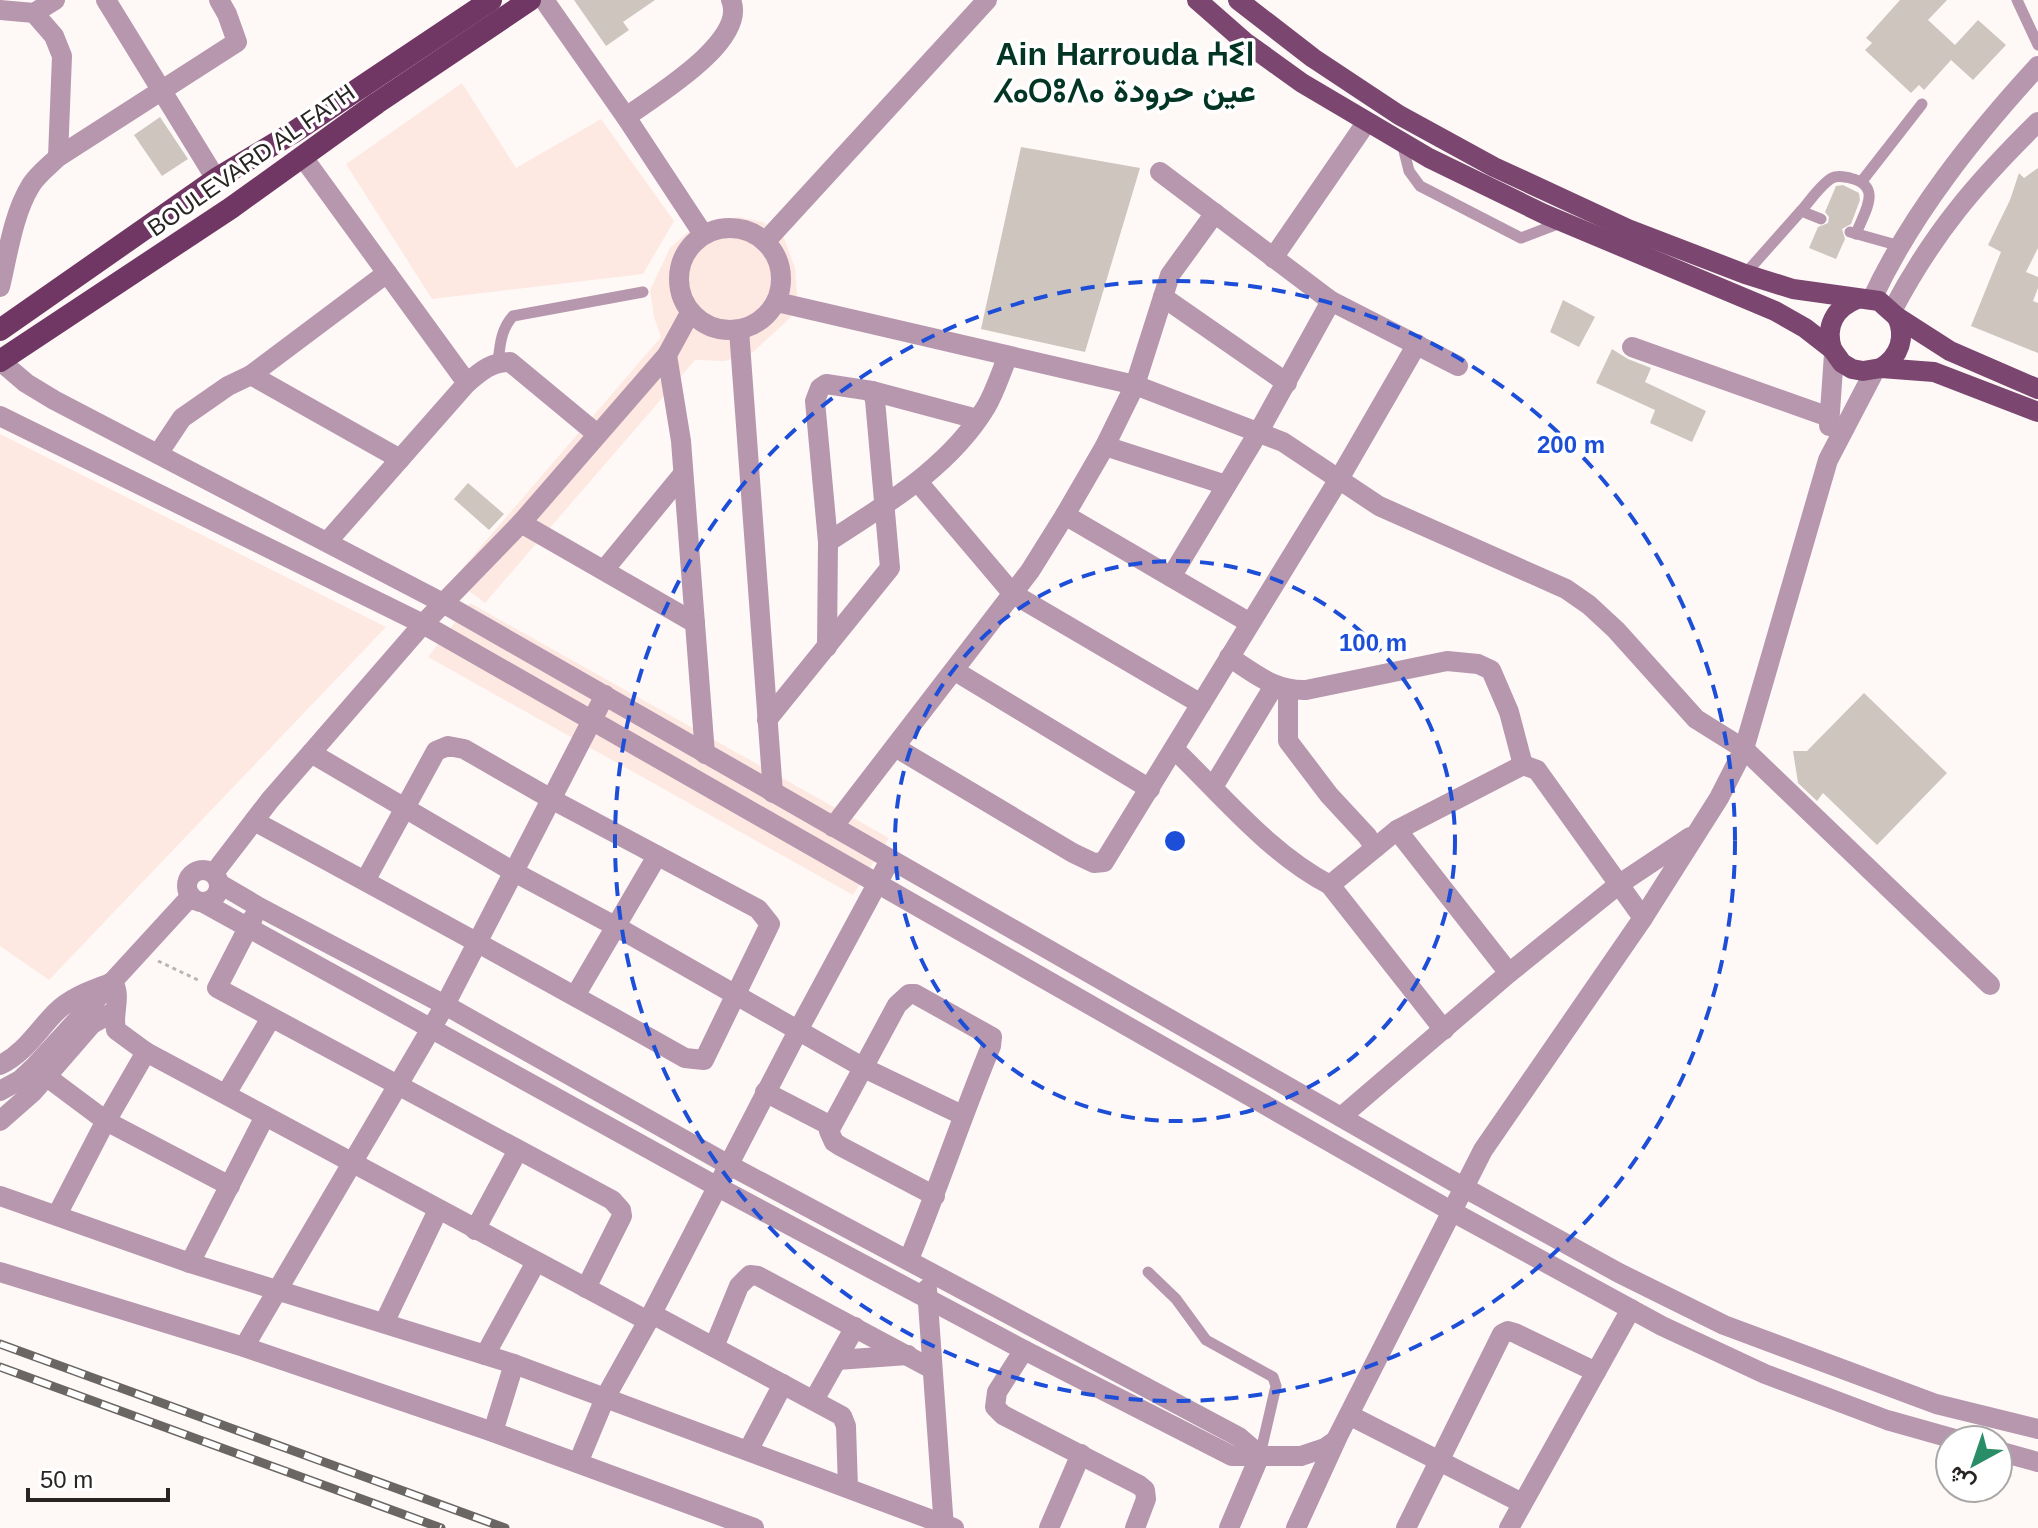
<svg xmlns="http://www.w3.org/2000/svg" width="2038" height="1528" viewBox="0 0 2038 1528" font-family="Arial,Vazirmatn,'Noto Sans Tifinagh',sans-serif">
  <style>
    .built { fill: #fde9e1 }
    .building { fill: #cec5be }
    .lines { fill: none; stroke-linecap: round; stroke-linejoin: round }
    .path { stroke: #bab5b3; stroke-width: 3; stroke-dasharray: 4 4; stroke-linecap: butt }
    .service { stroke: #b797ae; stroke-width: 11 }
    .minor { stroke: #b797ae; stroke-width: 20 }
    .tertiary { stroke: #b797ae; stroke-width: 20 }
    .primary { stroke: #7b466f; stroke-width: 20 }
    .trunk { stroke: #703664; stroke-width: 22 }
    .rail-casing { stroke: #6a6664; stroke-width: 9 }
    .rail { stroke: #fff; stroke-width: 6; stroke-dasharray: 18; stroke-linecap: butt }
    .ring { fill: none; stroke: #1d4ed8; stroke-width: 4; stroke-dasharray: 14 10 }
    .labels { text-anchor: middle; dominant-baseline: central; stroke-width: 7; stroke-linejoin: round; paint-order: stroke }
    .street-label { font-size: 24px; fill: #292523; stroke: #fff }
    .district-label { font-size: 32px; font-weight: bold; fill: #033524; stroke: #fff }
    .centre { fill: #1d4ed8; stroke: #fff; stroke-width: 4 }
    .ring-label { font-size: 24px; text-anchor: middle; font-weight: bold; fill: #1d4ed8; stroke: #fff; stroke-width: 7; stroke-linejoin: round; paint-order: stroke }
  </style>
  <rect width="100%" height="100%" fill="#fef9f7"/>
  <!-- built -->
  <g class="built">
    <path d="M 462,83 L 516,168 L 601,119 L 674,221 L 643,274 L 432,299 L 346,164 Z"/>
    <path d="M 739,217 L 763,222 L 784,238 L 795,268 L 797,294 L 790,318 L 753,352 L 725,361 L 695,360 L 485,603 L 453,579 L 661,337 L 654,317 L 650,290 L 670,248 L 688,232 L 712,221 Z"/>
    <path d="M 0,434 L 386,627 L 49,980 L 0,946 Z"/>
    <path d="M 470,603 L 889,838 L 853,895 L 428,657 Z"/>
  </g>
  <!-- building -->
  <g class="building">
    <path d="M 574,0 L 655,0 L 623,22 L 629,30 L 606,46 Z"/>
    <path d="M 1900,0 L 1947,0 L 1928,20 L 1955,45 L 1978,20 L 2006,45 L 1973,80 L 1951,60 L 1924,90 L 1919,85 L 1911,93 L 1865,50 L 1872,43 L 1866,38 Z"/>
    <path d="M 160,117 L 188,159 L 162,176 L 134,135 Z"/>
    <path d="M 1021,147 L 1140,168 L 1085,352 L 981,329 Z"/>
    <path d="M 2038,168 L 2038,248 L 2026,272 L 2038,277 L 2038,288 L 2033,301 L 2038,303 L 2038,353 L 1971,326 L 2001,252 L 1988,245 L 2010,200 L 2019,173 L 2024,178 Z"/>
    <path d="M 1843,185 L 1859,193 L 1860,200 L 1851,224 L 1842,229 L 1845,239 L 1836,259 L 1809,248 L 1818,227 L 1828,223 L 1829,217 L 1825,212 L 1836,186 Z"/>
    <path d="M 1563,300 L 1595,317 L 1579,347 L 1550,332 Z"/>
    <path d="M 1612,349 L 1628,359 L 1651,368 L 1645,382 L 1706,411 L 1692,442 L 1650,423 L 1655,410 L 1596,383 Z"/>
    <path d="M 468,483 L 504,514 L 489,530 L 454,499 Z"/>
    <path d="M 1864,693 L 1947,773 L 1877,845 L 1823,793 L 1817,801 L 1798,783 L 1793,751 L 1807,751 Z"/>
  </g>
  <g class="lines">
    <!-- path -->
    <path class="path" d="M 158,961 L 198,980"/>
    <!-- service -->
    <g class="service">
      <path d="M 2017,0 L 2038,45"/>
      <path d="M 1402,143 L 1409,171 L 1420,186 L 1521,238 L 1560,223"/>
      <path d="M 1862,181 L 1922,104"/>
      <path d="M 1801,211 C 1810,201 1820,185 1832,178 C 1838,175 1844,177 1850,178 C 1884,186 1864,212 1856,234"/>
      <path d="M 1850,232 L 1900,246"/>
      <path d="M 1745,274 L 1801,211 L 1821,219"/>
      <path d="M 498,362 C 500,345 501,329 513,316 L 643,292"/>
      <path d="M 1148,1272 L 1176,1299 L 1206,1340 L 1273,1377 L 1276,1386 L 1260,1455"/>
    </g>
    <!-- minor -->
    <g class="minor">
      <path d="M 106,0 L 216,179"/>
      <path d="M 544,0 L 626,117 L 703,234"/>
      <path d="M 0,10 L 34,13 L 54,36 L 62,56 L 58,157"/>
      <path d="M 34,13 L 55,0"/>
      <path d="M 626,117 C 655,96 748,41 731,0"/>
      <path d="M 302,156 L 467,383"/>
      <path d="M 1160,172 L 1331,301 L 1458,366"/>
      <path d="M 1273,258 L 1366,123"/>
      <path d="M 0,287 C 8,254 13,214 31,185 C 38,174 49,166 58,157 L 237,42 L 227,14 L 219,0"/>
      <path d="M 1163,297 L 1287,383"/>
      <path d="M 1872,299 C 1912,213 1974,136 2038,66"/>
      <path d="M 777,302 L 1135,385 L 1283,442 L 1379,506 L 1566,589 L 1589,605 L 1616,630 L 1696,719 L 1744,749 L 1990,985"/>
      <path d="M 1892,311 C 1933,233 1976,183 2038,122"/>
      <path d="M 739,330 L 773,793"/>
      <path d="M 1632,347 L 1829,417"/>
      <path d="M 667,355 L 681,441 L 705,754"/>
      <path d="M 251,375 L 387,273"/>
      <path d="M 1829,426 L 1834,354"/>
      <path d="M 1105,446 L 1226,485"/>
      <path d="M 158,454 L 182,418 L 228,386 L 251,375 L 400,459"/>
      <path d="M 918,482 L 1013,594 L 1201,704"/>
      <path d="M 1065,515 L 1250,623"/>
      <path d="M 521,523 L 695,623"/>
      <path d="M 327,542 L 467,383 C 481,371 491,362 510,362 L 597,434"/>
      <path d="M 828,542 C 886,504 949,468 986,407 C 995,392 1001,372 1008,356"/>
      <path d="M 604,570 L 683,474"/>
      <path d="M 1171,577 L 1258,433 L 1331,301"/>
      <path d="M 827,647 L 828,542 L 815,401 L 820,388 L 826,384 L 872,391 L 977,419"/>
      <path d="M 1229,657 C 1256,674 1274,691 1306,690 L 1447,661 L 1478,664 L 1491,670 L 1509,712 L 1523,765"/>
      <path d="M 955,671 L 1150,789"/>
      <path d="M 1288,691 L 1288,741 L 1329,795 L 1367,836 L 1375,848"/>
      <path d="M 767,720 L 890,568 L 875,400 L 872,391"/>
      <path d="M 895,747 L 1073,853 L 1094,863 L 1104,862 L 1339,479 L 1417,344"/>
      <path d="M 1174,749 C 1223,796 1269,853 1330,885 L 1397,830 L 1523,765 L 1537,770 L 1643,918"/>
      <path d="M 311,753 L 514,872 L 615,926 L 864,1068 L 962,1115"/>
      <path d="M 1213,787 L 1274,686"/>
      <path d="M 254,821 C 398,899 542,977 685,1058 L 704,1060 L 770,924 L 758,909 L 553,800 L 464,749 L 448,746 L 436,751 L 365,881"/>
      <path d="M 833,827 L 1030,571 L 1065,515 L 1105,446 L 1135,385 L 1170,275 L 1215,213"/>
      <path d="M 1397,830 L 1509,973"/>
      <path d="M 220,884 L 259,907 L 445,1005 L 727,1164 L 1239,1437 L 1260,1455"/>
      <path d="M 1330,885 L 1444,1030"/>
      <path d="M 202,902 L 716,1186 L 1024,1350 L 1232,1456 L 1301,1456 L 1325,1448 L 1335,1441"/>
      <path d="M 253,918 L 217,988 L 612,1200 L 621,1210 L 622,1216 L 586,1288"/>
      <path d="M 575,996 L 657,856"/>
      <path d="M 0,1065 C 24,1054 38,1030 56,1012 C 72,996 93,990 113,982 C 122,997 112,1013 116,1030 L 146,1052 L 648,1321"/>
      <path d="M 47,1077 L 106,1121 L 230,1186"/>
      <path d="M 765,1092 L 831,1126"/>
      <path d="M 226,1094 L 271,1018"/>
      <path d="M 1341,1117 L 1509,973 L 1618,885 L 1690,837"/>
      <path d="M 0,1121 L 33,1092 L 92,1024 L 115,1011"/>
      <path d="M 0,1196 L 190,1263 L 514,1364 L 954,1528"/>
      <path d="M 57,1215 L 101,1130 L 146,1052"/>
      <path d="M 475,1230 L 518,1150"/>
      <path d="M 909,1259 C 938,1189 962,1116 991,1046 L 992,1037 L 915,994 L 909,994 L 897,1005 L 829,1131 L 834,1142 L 840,1146 L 935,1196"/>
      <path d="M 190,1263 L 265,1116"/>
      <path d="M 0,1272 L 244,1347 L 493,1432 L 754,1528"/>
      <path d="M 927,1289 L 944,1528"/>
      <path d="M 652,1314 L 842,1416 L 846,1426 L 848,1488"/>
      <path d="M 384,1323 L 438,1210"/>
      <path d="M 244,1347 L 445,1005 L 605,695"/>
      <path d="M 714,1347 L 739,1286 L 750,1275 L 758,1276 L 932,1369"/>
      <path d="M 1024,1350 L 997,1392 L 995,1407 L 1003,1415 L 1139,1485 L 1145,1490 L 1146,1499 L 1135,1528"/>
      <path d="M 485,1355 L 536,1262"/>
      <path d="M 837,1360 L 908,1355"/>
      <path d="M 814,1400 L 855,1327"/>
      <path d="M 1349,1415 L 1522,1503"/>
      <path d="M 493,1432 L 514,1364"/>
      <path d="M 748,1451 L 783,1384"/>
      <path d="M 578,1463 L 605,1398 L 648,1321 L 801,1025 L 890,860"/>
      <path d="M 1049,1528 L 1081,1454"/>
      <path d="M 1229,1528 L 1260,1455"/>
      <path d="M 1296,1528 L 1338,1436 L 1483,1150 L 1643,918 L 1719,798 L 1744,749 L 1828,460 L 1875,370"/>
      <path d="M 1406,1528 L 1502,1334 L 1508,1331 L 1515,1333 L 1596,1372"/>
      <path d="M 1509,1528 L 1631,1309"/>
    </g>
    <!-- tertiary -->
    <g class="tertiary">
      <circle cx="730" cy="279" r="51"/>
      <path d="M 765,242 L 987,0"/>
      <path d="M 0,361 L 26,383 L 54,400 L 443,603 L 1463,1187 L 1619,1273 L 1724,1325 L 1936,1404 L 2038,1429"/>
      <path d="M 0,416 L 423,624 L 1451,1211 L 1662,1326 L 1765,1374 L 1887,1420 L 1958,1440"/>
      <circle cx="203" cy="886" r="16"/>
      <path d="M 214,873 L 270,800 L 311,753 L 423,624 L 521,523 L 667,355 L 690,313"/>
      <path d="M 0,1091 L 20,1080 L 35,1066 L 191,896"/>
      <path d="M 1998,1451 L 2038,1462"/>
    </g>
    <!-- primary -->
    <g class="primary">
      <path d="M 1197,0 L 1245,42 L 1302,83 L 1429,158 L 1544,214 L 1775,311 L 1805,328 L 1832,349 L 1842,363 L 1852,369 L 1863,371 L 1881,368 L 1934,372 L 2038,412"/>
      <path d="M 1238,0 L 1313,58 L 1399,115 L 1494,167 L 1628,229 L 1745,274 L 1793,289 L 1879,301 L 1897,317 L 1950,351 L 2038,389"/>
      <path d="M 1832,349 C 1825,326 1835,308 1857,299"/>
      <path d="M 1881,368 C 1900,356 1906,337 1897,317"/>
    </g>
    <!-- trunk -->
    <g class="trunk">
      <path d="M 0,330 L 216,179 L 294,132 L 491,0"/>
      <path d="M 0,361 L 231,208 L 377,103 L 530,0"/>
    </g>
    <defs>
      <g id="rail">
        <path d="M 0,1344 L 505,1528"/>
        <path d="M 0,1367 L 441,1528"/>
      </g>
    </defs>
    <!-- rail casing -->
    <use href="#rail" class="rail-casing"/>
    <!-- rail -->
    <use href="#rail" class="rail"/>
  </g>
  <!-- distance rings -->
  <g class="ring">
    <circle cx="1175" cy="841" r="280"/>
    <circle cx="1175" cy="841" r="560"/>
  </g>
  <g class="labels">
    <!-- street labels -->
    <g class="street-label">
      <text transform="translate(251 160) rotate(-35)">BOULEVARD AL FATH</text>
    </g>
    <!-- district labels -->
    <g class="district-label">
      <text x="1125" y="54">Ain Harrouda ⵄⵉⵏ<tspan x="1125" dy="37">ⵃⴰⵔⵓⴷⴰ عين حرودة</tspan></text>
    </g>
  </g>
  <circle cx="1175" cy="841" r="12" class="centre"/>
  <g class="ring-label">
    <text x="1571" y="453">200 m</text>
    <text x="1373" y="651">100 m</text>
  </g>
  <!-- north arrow -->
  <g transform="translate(1974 1464) rotate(220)"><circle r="38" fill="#ffffff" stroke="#a9a8a7" stroke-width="2"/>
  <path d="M0-6L14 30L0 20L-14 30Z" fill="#298d68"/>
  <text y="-12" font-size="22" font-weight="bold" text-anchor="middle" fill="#292523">ش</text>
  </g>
  <!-- scale -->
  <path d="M28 1488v12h140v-12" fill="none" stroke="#292523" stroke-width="4"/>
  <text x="40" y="1488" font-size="24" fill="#292523" stroke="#ffffff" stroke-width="6" paint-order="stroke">50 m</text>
</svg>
